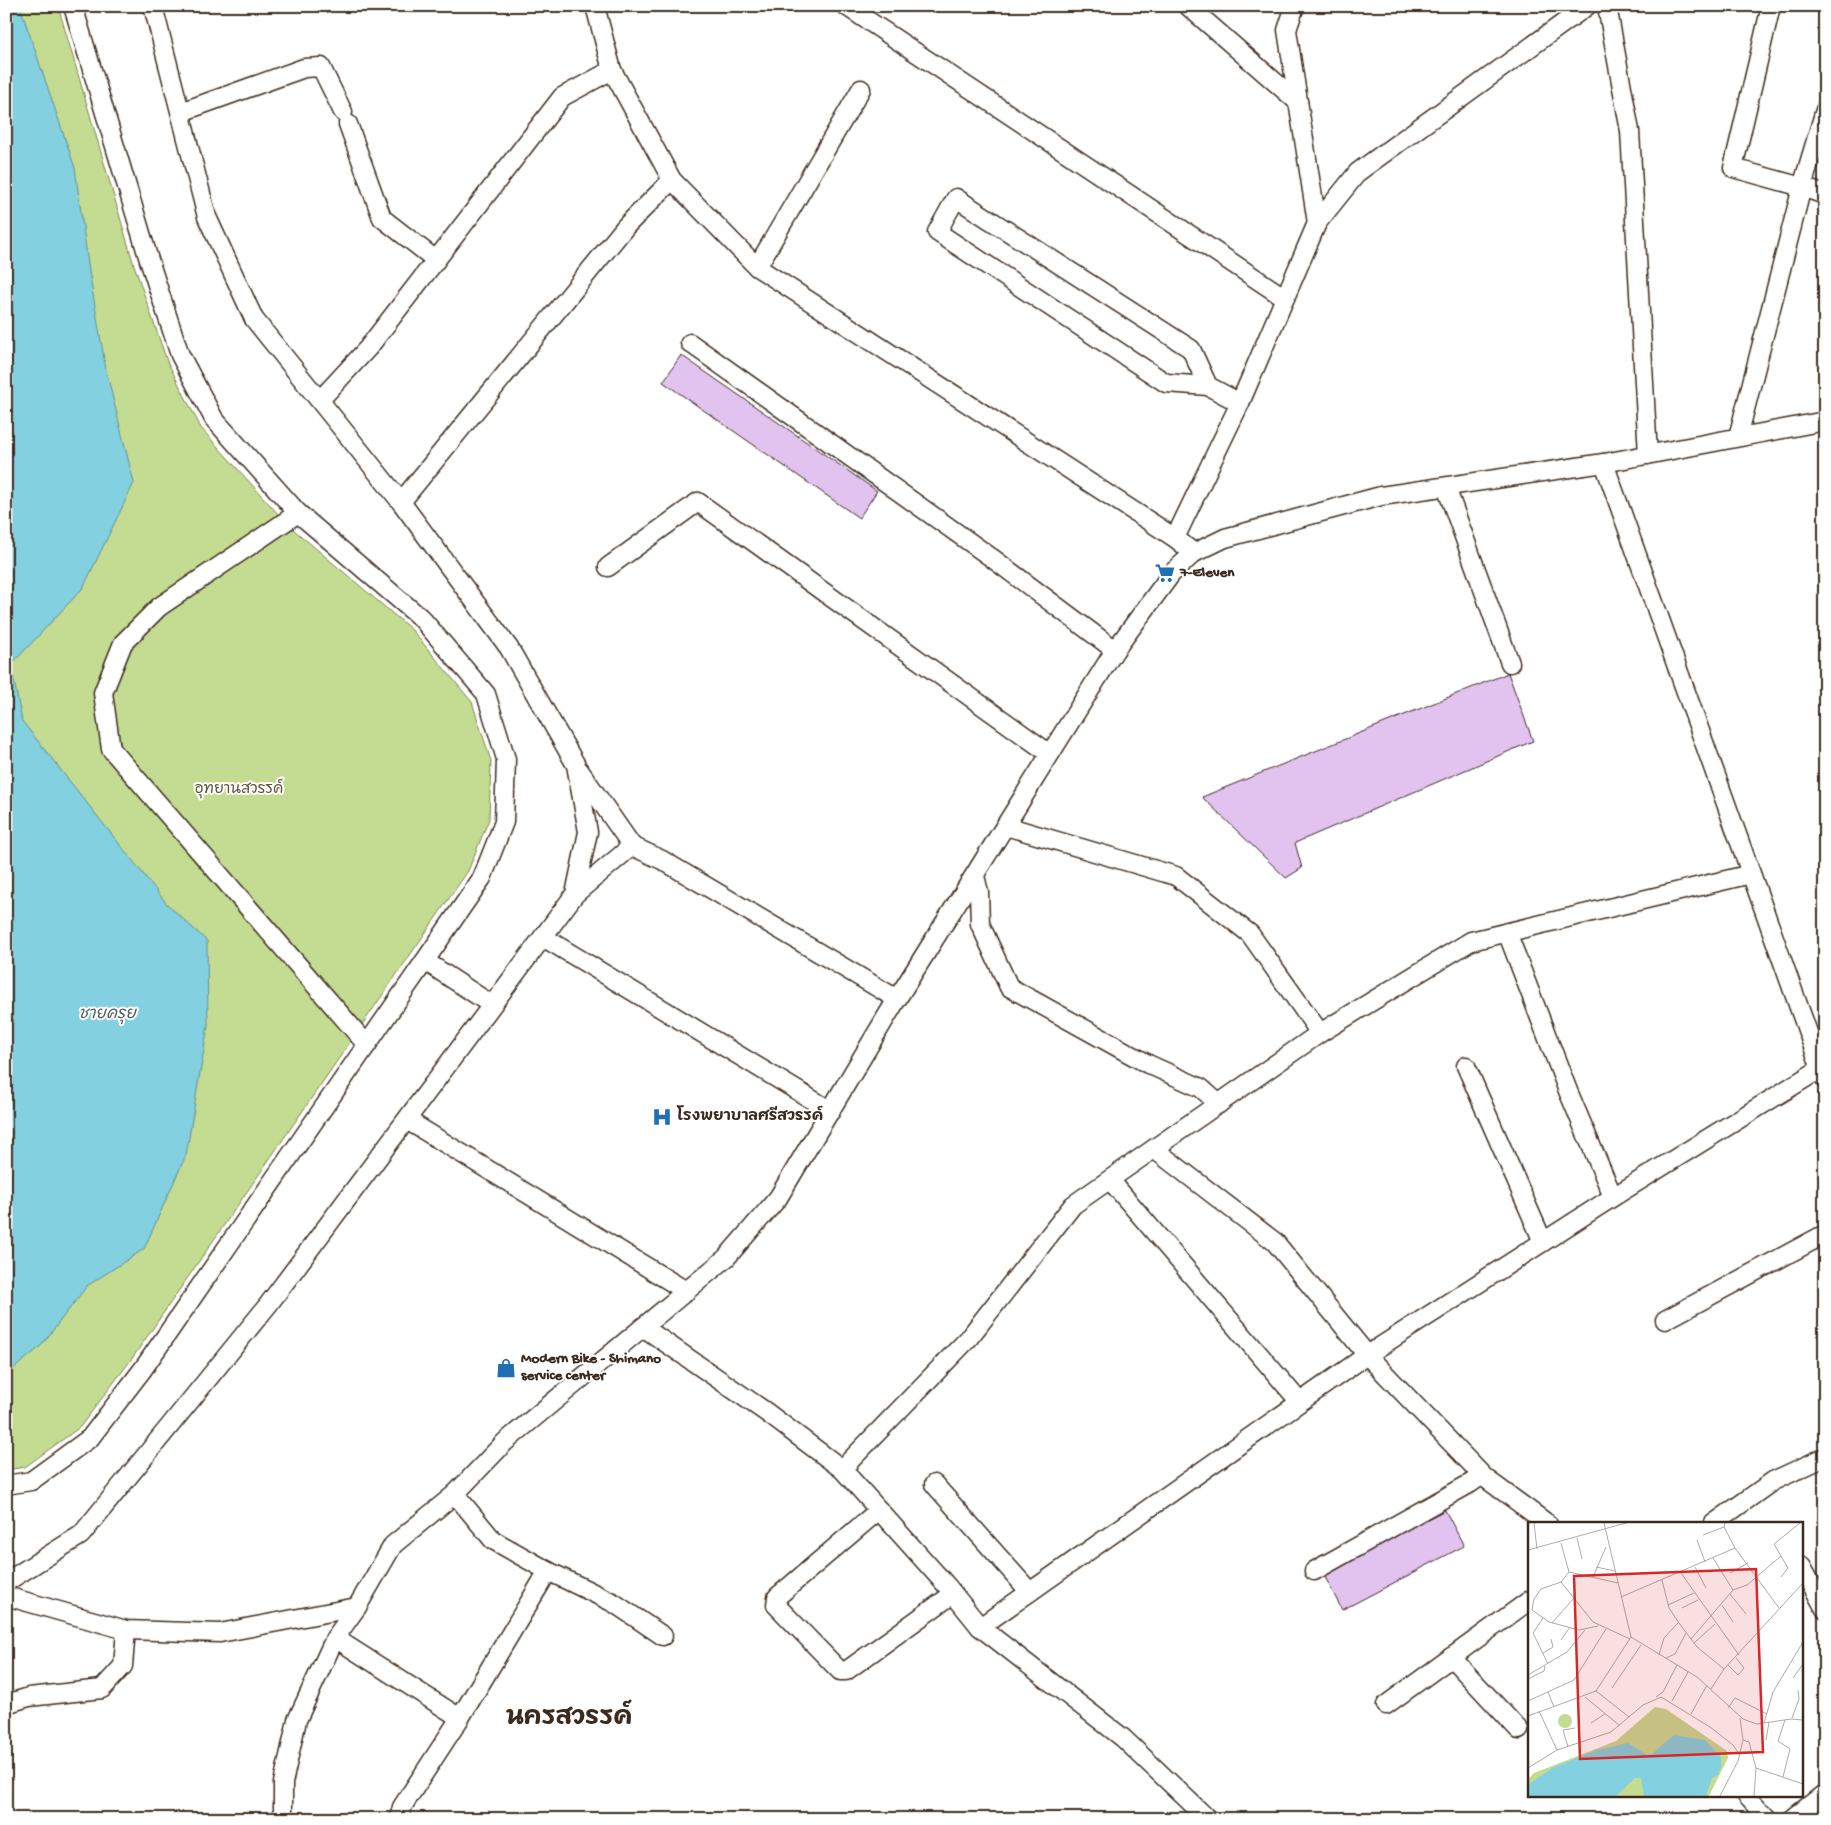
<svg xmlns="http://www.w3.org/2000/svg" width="1831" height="1825" viewBox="0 0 1831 1825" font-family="'Gochi Hand','Playpen Sans Thai',sans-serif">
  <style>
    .green { fill: #c4dc92; stroke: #808358 }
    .water { fill: #82d0e0; stroke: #668e92 }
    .building { fill: #e2c3f0; stroke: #3b2a1e }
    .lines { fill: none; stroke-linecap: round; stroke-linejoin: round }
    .minor-casing { stroke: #3b2a1e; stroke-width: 21 }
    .minor { stroke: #fff; stroke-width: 18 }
    .labels { text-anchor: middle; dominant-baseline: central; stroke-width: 4; stroke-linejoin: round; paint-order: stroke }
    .poi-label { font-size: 15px; font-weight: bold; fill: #3b2a1e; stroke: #fff; text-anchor: start }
    .park-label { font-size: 15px; fill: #5d563b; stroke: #fff }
    .water-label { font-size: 16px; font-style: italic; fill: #505c58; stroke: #fff }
    .town-label { font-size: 25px; font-weight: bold; fill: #3b2a1e; stroke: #fff }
    .inset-road { fill: none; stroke: #b1aaa5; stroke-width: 1 }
    .view { fill: #d62828; fill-opacity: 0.15; stroke: #d62828; stroke-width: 2.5 }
    .inset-edge { fill: none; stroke: #3b2a1e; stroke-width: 2.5 }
  </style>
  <rect width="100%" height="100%" fill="#fff"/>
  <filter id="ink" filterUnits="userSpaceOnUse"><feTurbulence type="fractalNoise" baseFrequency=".02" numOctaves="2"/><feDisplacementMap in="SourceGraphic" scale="10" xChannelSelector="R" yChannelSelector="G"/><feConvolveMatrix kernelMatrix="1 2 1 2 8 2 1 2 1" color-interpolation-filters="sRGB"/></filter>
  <g filter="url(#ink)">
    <!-- green -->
    <path class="green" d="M 6,6 L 58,6 L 134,265 L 167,361 L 201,428 L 287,524 L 412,630 L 472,702 L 491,761 L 489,819 L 468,871 L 131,1360 L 80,1427 L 25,1467 L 6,1470 Z"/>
    <!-- water -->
    <path class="water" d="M 6,6 L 20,6 L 75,168 L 89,271 L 106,370 L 134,483 L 83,588 L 11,665 L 22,721 L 167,904 L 207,941 L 208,1026 L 186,1155 L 144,1249 L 87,1286 L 40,1347 L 6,1375 Z"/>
    <!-- building -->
    <g class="building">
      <path d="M 681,355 L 877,491 L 859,518 L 663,382 Z"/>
      <path d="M 1508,673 L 1533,741 L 1295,843 L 1302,868 L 1286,878 L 1202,797 Z"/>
      <path d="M 1445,1510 L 1464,1546 L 1342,1610 L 1323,1573 Z"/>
    </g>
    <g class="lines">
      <defs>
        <g id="minor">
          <path d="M 595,6 L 612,70 L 672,180 L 757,267 L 1175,538 L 1194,553"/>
          <path d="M 846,6 L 1285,298"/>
          <path d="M 1188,6 L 1298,102"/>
          <path d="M 1295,6 L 1287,30 L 1317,223"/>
          <path d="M 1607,6 L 1630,131 L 1648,455"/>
          <path d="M 1771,6 L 1733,168 L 1802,187 L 1825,195"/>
          <path d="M 181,112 L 304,68 L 321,67 L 343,112"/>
          <path d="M 348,124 L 382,218 L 436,260"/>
          <path d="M 757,267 L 861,89"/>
          <path d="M 690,343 L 992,558 L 1115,650"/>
          <path d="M 1208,386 L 1166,383 L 937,232 L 956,198 L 1191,349 L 1208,386 L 1240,403"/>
          <path d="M 320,400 L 368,348 L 562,97 L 612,70"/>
          <path d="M 1738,437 L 1802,187 L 1825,110"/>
          <path d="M 1604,463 L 1825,1080"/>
          <path d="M 1446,487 L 1510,663"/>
          <path d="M 401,502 L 626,226 L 672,180"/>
          <path d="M 298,513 L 159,607 L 123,643 L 103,693 L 111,749 L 367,1045"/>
          <path d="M 1175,538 L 1240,403 L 1317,223 L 1358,172 L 1587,6"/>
          <path d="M 608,567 L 698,502 L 1050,754"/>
          <path d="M 579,770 L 632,846 L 662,860 L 897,999"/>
          <path d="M 1006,826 L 1176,876 L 1250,934 L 1320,1033"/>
          <path d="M 975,876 L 979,892 L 980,924 L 1009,987 L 1148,1064 L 1201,1088 L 1219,1104"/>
          <path d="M 575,894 L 632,846"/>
          <path d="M 1507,932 L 1568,1091 L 1613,1197"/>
          <path d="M 543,937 L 831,1111"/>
          <path d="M 425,961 L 492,1005"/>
          <path d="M 1466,1066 L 1543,1242"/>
          <path d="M 407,1120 L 686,1291"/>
          <path d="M 1154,1149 L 1275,1242 L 1367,1355 L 1485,1478 L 1548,1524"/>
          <path d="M 1110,1180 L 1299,1401"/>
          <path d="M 1665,1320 L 1825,1234"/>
          <path d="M 643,1327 L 766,1412 L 842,1469 L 947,1586 L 980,1627 L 1123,1738 L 1208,1819"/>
          <path d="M 842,1469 L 968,1339 L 1073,1205 L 1320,1033 L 1471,941 L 1751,874"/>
          <path d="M 934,1484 L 1030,1592"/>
          <path d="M 6,1485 L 31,1481 L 90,1438 L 143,1369 L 482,878 L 504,822 L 506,759 L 486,694 L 422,619 L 298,513 L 214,419 L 180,355 L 149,260 L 73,6"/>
          <path d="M 879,1510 L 777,1597 L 776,1605 L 840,1671 L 846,1671 L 953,1594"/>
          <path d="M 1713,1524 L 1773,1481 L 1825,1457"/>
          <path d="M 1802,1567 L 1825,1609"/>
          <path d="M 548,1571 L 614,1603 L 663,1636"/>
          <path d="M 1314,1571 L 1471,1483 L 1482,1475"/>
          <path d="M 6,1582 L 81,1535 L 268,1305 L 575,894 L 588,832 L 576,765 L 509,648 L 401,502 L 254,319 L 207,217 L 153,6"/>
          <path d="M 6,1596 L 126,1630 L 220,1633 L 357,1607"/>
          <path d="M 980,1627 L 1367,1355 L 1613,1197 L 1820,1069"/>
          <path d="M 335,1638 L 460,1718"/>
          <path d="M 1451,1657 L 1519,1730"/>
          <path d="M 6,1704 L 29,1697 L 102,1689 L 123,1666 L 126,1630"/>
          <path d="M 1386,1705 L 1530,1600"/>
          <path d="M 1747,1796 L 1768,1819"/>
          <path d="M 283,1819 L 283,1783 L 297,1720 L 335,1638 L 357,1607 L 393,1545 L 455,1494 L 505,1442 L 726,1258 L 778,1198 L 897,999 L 1115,650 L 1172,573 L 1194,553 L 1225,538 L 1381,496 L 1604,463 L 1825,421"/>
          <path d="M 399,1819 L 402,1807 L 460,1718 L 548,1571 L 493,1540 L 455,1494"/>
          <path d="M 1792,1819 L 1825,1793"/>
        </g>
      </defs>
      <!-- minor casing -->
      <use href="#minor" class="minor-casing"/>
      <!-- minor -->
      <use href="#minor" class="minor"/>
    </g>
  </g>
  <!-- icons -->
  <defs>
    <symbol id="supermarket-bare" viewBox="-9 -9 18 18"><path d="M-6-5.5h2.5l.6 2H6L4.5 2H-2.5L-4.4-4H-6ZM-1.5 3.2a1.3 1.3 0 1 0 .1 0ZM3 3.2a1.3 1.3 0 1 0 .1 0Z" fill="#1f6fb2" stroke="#fff" stroke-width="2.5" paint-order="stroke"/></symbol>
    <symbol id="hospital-bare" viewBox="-9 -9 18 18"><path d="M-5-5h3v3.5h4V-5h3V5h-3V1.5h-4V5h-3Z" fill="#1f6fb2" stroke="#fff" stroke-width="2.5" paint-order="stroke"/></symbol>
    <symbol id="shop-bare" viewBox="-9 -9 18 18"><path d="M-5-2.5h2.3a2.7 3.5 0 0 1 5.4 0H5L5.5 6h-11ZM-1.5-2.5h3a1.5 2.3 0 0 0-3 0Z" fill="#1f6fb2" stroke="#fff" stroke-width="2.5" paint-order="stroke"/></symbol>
  </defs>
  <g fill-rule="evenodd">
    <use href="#supermarket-bare" x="1151" y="559" width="28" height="28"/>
    <use href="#hospital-bare" x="648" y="1103" width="28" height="28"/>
    <use href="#shop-bare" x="492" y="1354" width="28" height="28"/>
  </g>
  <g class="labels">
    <!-- poi labels -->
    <g class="poi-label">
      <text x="1180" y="573">7-Eleven</text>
      <text x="677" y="1117">โรงพยาบาลศรีสวรรค์</text>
      <text x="521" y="1359">Modern Bike - Shimano<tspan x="521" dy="17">service center</tspan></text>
    </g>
    <!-- park labels -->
    <g class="park-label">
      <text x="239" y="790">อุทยานสวรรค์</text>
    </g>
    <!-- water labels -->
    <g class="water-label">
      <text x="107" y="1015">ชายครุย</text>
    </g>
    <!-- town labels -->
    <g class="town-label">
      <text x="569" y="1719">นครสวรรค์</text>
    </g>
  </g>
  <!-- overview -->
  <g transform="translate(1528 1522)">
    <rect width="275" height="275" fill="#fff"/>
    <path d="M 127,185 L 138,187 L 199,229 L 200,236 L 181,274 L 0,274 L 0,257 L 6,251 L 88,219 ZM30 199a7 7 0 1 1 14 0a7 7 0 1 1-14 0Z" fill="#c4dc92"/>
    <path d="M 146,213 L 177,218 L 193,235 L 193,245 L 190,253 L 184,256 L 178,274 L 116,274 L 113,256 L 107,256 L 88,274 L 0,274 L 0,263 L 24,246 L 69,228 L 100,221 L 119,233 L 124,232 Z" fill="#82d0e0"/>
    <path class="inset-road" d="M 6,1 L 9,27M 76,1 L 103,115 L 169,155 L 215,197 L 229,202 L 263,197 L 275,198M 197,1 L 196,5 L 207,26 L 251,86M 175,13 L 196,5M 49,16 L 54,37M 169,18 L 177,40M 33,21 L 41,50 L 33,60 L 13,67 L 6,77 L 4,88 L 21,100 L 51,108 L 70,104M 0,28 L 98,1M 185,36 L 205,68M 68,45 L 87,49M 167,45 L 178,66M 41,50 L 90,61M 153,51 L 211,133M 202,51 L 220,41M 65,55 L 78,25M 253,55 L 260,46 L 253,34M 134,58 L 141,86 L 151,101 L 169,125 L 196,147M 33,60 L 65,100 L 102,117M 202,72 L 218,92M 93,75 L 207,26M 140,83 L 166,71M 194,83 L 205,100M 154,86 L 170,78M 15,96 L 5,111 L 20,142M 24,101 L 46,76M 163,117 L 205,68 L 219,63 L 253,34 L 246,22 L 272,1M 33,118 L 42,105M 166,121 L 187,102M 15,131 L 25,125 L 23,117M 131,133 L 136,116 L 150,101M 138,136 L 147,132 L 158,111M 200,143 L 210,153 L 216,146 L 208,136M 0,153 L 39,130 L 57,108M 265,156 L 275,142M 0,157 L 16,149 L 17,144M 84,166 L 113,123M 183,167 L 196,147 L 275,61M 68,169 L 101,195M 20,170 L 26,185M 57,175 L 91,203M 128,175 L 135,170 L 149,143M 0,179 L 46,158 L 78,107M 144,179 L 160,150M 200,186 L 207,176 L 239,192M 11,189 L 29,228M 163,192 L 179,163M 0,194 L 68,169 L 103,115M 264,196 L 271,177 L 270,168M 63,201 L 77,192M 236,201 L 245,170 L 275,120M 215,218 L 221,220 L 228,246 L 275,262M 238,218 L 241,200M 40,225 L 35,208 L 47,206M 0,246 L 29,228 L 83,210 L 115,183 L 133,175 L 182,205 L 205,223 L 211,232M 255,255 L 262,227 L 250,219 L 257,198M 192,274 L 210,239 L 215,218 L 212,196M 226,274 L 228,246"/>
    <path class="view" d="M 228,47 L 235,230 L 52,237 L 46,54 Z"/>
    <rect width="275" height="275" class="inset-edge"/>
  </g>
  <!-- margin -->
  <rect width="1831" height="1825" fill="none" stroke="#fff" stroke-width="25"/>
  <rect x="12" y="12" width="1806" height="1800" fill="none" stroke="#3b2a1e" stroke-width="2" filter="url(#ink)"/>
</svg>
